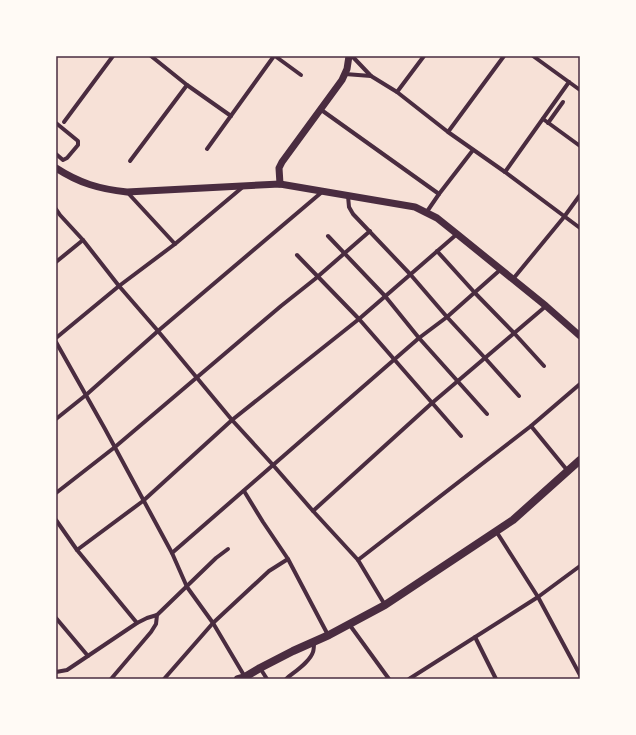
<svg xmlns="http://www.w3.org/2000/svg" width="636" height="735" viewBox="0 0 636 735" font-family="Commissioner,sans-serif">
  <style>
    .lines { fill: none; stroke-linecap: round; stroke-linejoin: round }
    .minor { stroke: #4a2c40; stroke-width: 4 }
    .tertiary { stroke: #4a2c40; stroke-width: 7 }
    .secondary { stroke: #4a2c40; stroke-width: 8 }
    .neatline { fill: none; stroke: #4a2c40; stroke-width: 1.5 }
  </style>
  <rect width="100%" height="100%" fill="#f7e1d7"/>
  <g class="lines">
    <!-- minor -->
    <g class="minor">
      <path d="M 151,56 L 187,85 L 231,116"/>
      <path d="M 275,56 L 301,75"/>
      <path d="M 352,56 L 371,76 L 397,92 L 448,132 L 505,172 L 580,228"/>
      <path d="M 533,56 L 580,90"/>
      <path d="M 345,74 L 371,76"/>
      <path d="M 397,92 L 424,56"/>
      <path d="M 320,109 L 439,194"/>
      <path d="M 543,119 L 580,146"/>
      <path d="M 64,122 L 113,56"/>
      <path d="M 56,123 L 78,141 L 78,145 L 67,158 L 63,160 L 56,154"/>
      <path d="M 548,123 L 563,102"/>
      <path d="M 448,132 L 504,56"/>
      <path d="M 207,149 L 274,56"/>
      <path d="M 130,161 L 187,85"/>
      <path d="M 505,172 L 569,82"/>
      <path d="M 128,193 L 175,244"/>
      <path d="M 348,196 L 349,207 L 353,214 L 410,274 L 447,317 L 485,358 L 519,396"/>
      <path d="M 56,209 L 60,215 L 83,240 L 119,286 L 158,331 L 232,420 L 273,465 L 313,511 L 358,560 L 385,605"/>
      <path d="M 426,213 L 439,194 L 473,150"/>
      <path d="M 328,236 L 385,296 L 419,338 L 487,414"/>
      <path d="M 437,251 L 475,293 L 514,333 L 544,366"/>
      <path d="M 297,255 L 359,319 L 461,436"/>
      <path d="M 56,262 L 83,240"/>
      <path d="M 513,279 L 564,217 L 580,195"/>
      <path d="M 56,338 L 119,286 L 175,244 L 244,186"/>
      <path d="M 56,342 L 105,429 L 172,553 L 187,587 L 213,623 L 245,677"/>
      <path d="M 56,419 L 86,395 L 158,331 L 322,192"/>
      <path d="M 531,426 L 567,470"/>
      <path d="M 244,491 L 263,522 L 288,559 L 328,635"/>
      <path d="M 56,493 L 115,447 L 281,306 L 315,279 L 370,231"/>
      <path d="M 313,511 L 432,403 L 546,306"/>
      <path d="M 56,520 L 77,550 L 137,623"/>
      <path d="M 496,531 L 538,597 L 580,675"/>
      <path d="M 77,550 L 143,501 L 232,420 L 359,319 L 457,234"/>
      <path d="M 172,553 L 419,338 L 447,317 L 500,270"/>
      <path d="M 358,560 L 531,426 L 580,384"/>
      <path d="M 56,618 L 88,656"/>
      <path d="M 349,624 L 389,679"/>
      <path d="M 475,637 L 496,679"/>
      <path d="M 260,668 L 267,679"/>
      <path d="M 56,672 L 67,670 L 137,623 L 147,618 L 157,615"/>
      <path d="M 111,679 L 151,632 L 156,624 L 157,615 L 216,558 L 228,549"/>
      <path d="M 164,679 L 213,623 L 269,571 L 288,559"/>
      <path d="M 286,679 C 294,672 310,662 313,652 C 314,649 314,645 314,642"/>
      <path d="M 409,679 L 538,597 L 580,566"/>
    </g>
    <!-- tertiary -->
    <g class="tertiary">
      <path d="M 56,168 C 79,183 99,189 127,192 L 280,184 L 415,207 L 437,218 L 457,234 L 546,306 L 580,336"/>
      <path d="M 280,184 L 279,168 L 282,162 L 342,80 L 347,69 L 349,56"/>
    </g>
    <!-- secondary -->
    <path class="secondary" d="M 238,679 L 245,677 L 260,668 L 293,651 L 329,635 L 385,605 L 513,520 L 580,460"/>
  </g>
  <!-- border -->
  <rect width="636" height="735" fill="none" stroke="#fffaf5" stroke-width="114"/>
  <rect x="57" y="57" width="522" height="621" class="neatline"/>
</svg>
